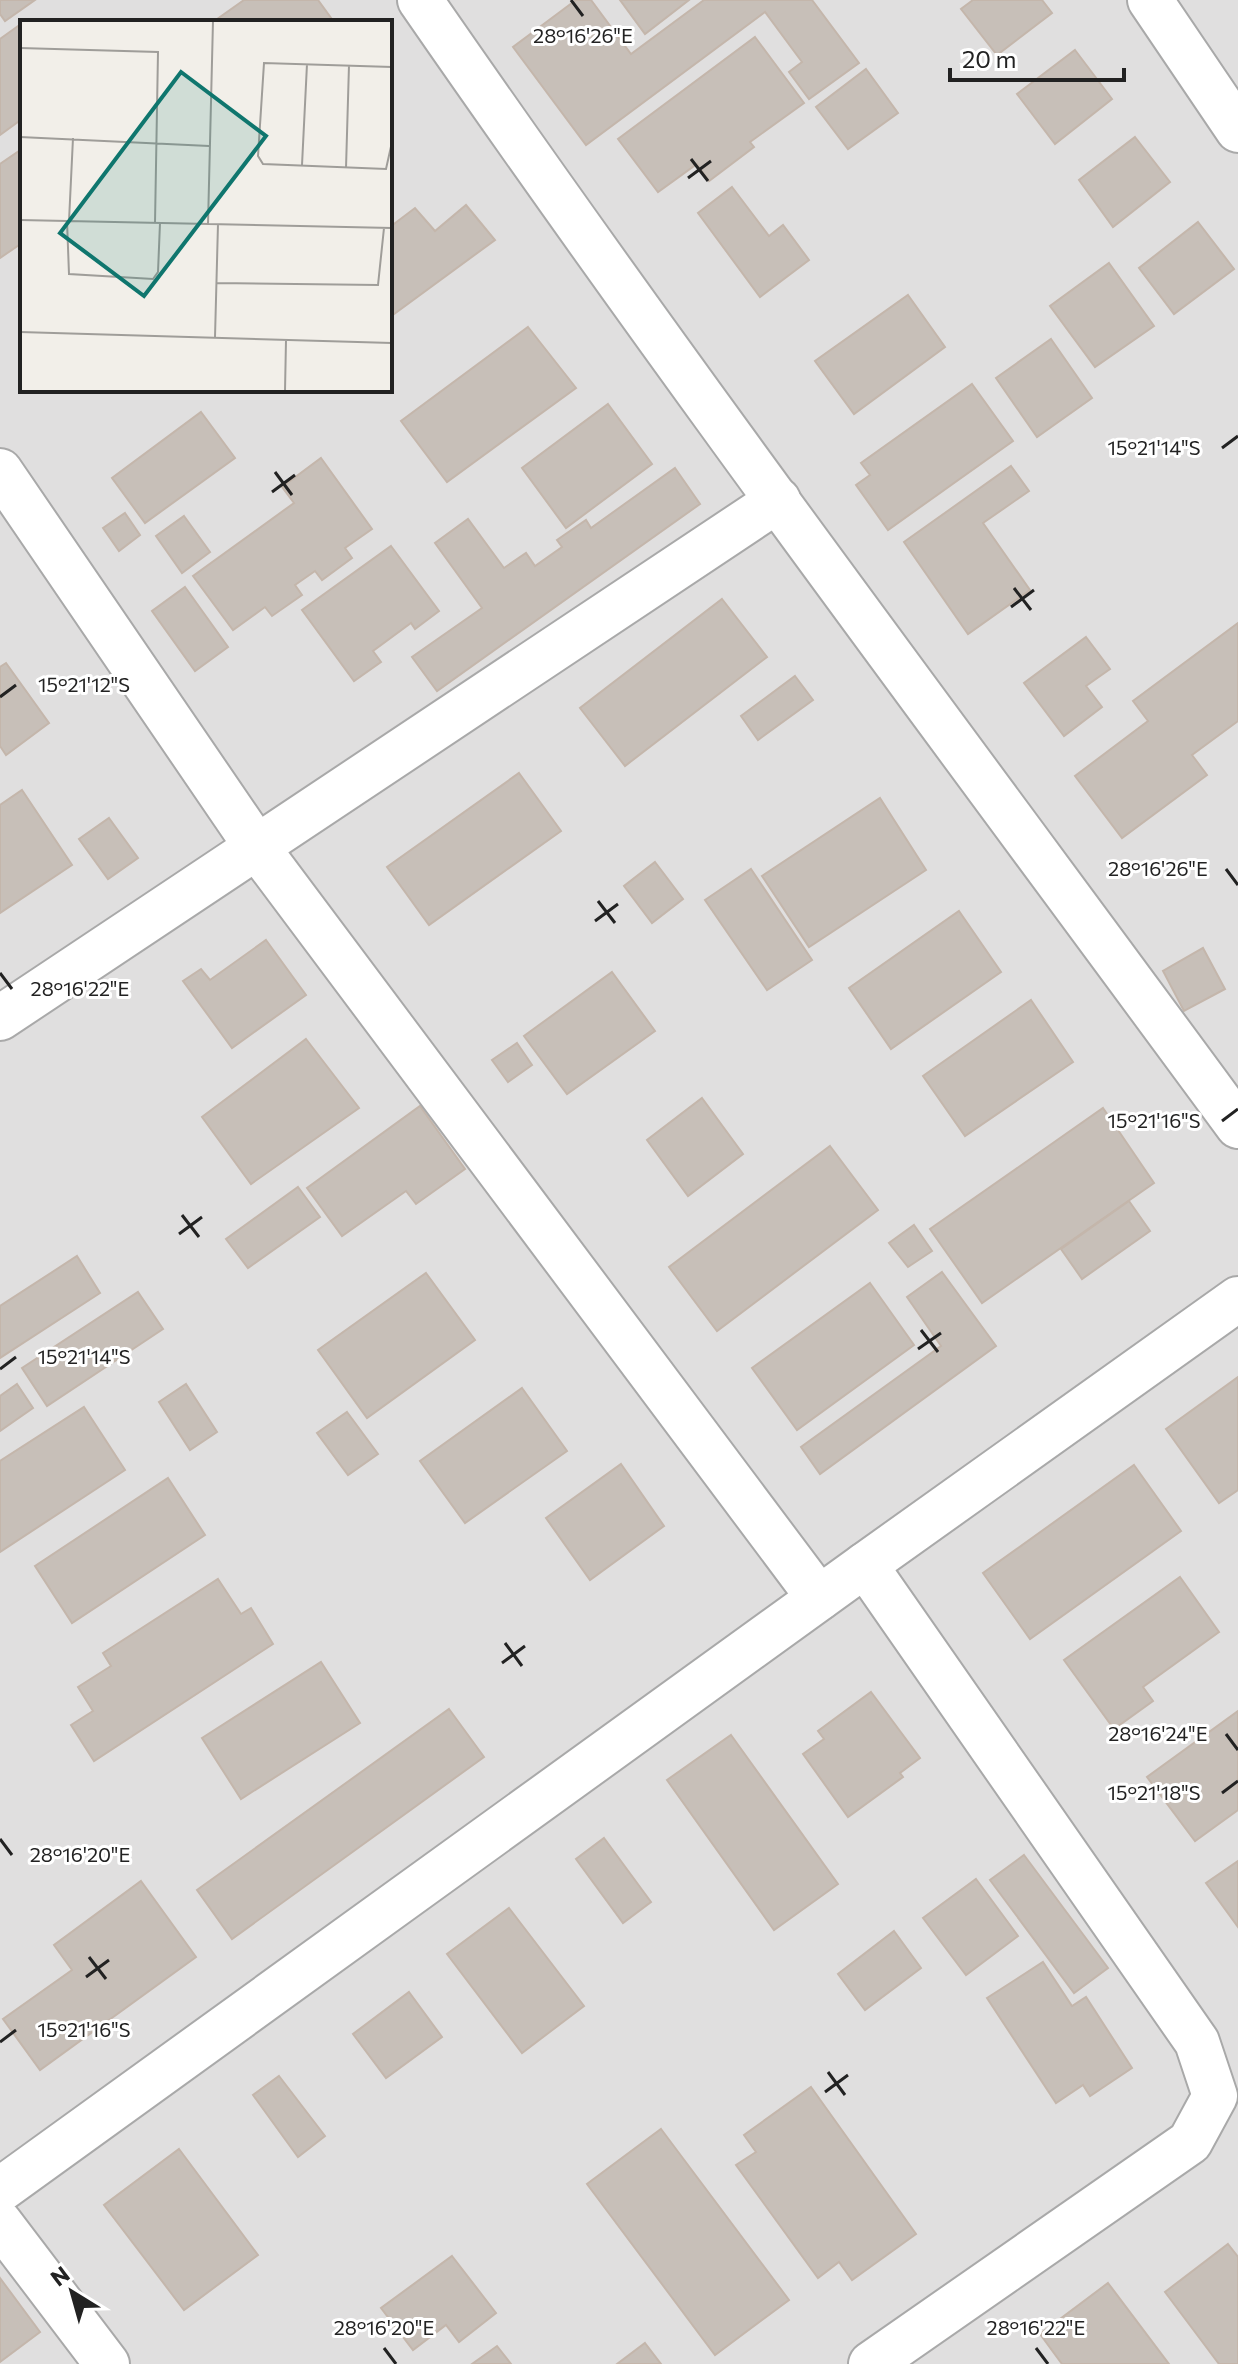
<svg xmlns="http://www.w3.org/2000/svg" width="1238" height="2364" viewBox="0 0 1238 2364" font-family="Commissioner,sans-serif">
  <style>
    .residential { fill: #e0dfdf; fill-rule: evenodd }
    .building { fill: #c7bfb8; stroke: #c4b6ab; stroke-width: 2 }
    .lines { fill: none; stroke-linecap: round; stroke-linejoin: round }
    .minor-casing { stroke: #a9a9a9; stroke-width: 48 }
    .minor { stroke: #fff; stroke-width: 44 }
    .ticks { fill: none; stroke: #222; stroke-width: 3 }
    .inset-road { fill: none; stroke: #9f9d99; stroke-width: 2 }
    .view { fill: #0f766e; fill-opacity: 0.15; stroke: #0f766e; stroke-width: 4 }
    .inset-edge { fill: none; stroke: #222; stroke-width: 4 }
    .ticks-label { font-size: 20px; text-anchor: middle; fill: #222; stroke: #fff; stroke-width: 6; stroke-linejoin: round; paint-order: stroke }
  </style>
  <rect width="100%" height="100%" fill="#f2efe9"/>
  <!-- residential -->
  <path class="residential" d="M 0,0 L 1238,0 L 1238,2364 L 0,2364 ZM 22,22 L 390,22 L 390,390 L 22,390 Z"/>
  <!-- building -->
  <g class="building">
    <path d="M 0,0 L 35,0 L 5,21 L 0,14 Z"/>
    <path d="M 244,0 L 318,0 L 334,22 L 213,22 Z"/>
    <path d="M 576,0 L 591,0 L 631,54 L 704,0 L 812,0 L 859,63 L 809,99 L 789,72 L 802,62 L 765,12 L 586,145 L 513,47 Z"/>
    <path d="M 620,0 L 689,0 L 645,34 Z"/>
    <path d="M 973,0 L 1042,0 L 1052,13 L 997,55 L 961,9 Z"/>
    <path d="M 18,26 L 22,31 L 22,119 L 0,135 L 0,39 Z"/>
    <path d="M 755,37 L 804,103 L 750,142 L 754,147 L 709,181 L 697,164 L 658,192 L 618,139 Z"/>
    <path d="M 1075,50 L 1112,99 L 1055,144 L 1017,94 Z"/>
    <path d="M 866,69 L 898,113 L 848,149 L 816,107 Z"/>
    <path d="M 1135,137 L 1170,182 L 1113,227 L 1079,180 Z"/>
    <path d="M 22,149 L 22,243 L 0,258 L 0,164 Z"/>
    <path d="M 732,187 L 769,236 L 783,225 L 809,260 L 760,297 L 698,213 Z"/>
    <path d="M 466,205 L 495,240 L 390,317 L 390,227 L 415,208 L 435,231 Z"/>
    <path d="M 1198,222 L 1234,269 L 1174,314 L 1139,268 Z"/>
    <path d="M 1109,263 L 1154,326 L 1095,367 L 1050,306 Z"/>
    <path d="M 908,295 L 945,347 L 854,414 L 815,361 Z"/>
    <path d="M 528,327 L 576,388 L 447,482 L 401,421 Z"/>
    <path d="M 1051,339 L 1092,398 L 1037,437 L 996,378 Z"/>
    <path d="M 972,384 L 1013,441 L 888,530 L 856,485 L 870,475 L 861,463 Z"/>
    <path d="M 608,404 L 652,464 L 566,528 L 522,468 Z"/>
    <path d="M 201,412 L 235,458 L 145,523 L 112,478 Z"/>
    <path d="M 321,458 L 372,529 L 345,548 L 352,558 L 322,580 L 315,571 L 295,585 L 302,595 L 272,616 L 265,607 L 233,630 L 193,576 L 294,503 L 282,487 Z"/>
    <path d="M 1011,466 L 1029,491 L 983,523 L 1030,590 L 968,634 L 904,542 Z"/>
    <path d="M 675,468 L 700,504 L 437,691 L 412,657 L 482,608 L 435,543 L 468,519 L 504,568 L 526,553 L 535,566 L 562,547 L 557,540 L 586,520 L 591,528 Z"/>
    <path d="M 125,513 L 140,535 L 119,551 L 103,528 Z"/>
    <path d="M 184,516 L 210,552 L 182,573 L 156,536 Z"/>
    <path d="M 391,546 L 439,611 L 415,629 L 411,623 L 373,651 L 381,662 L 354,681 L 302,610 Z"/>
    <path d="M 185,587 L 228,647 L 195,671 L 152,611 Z"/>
    <path d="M 722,599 L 767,657 L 625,766 L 580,708 Z"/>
    <path d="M 1238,623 L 1238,721 L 1192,755 L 1207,775 L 1122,838 L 1075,776 L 1148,721 L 1133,701 Z"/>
    <path d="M 1086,637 L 1110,669 L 1086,686 L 1102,707 L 1064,736 L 1024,683 Z"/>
    <path d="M 6,663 L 49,723 L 6,755 L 0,746 L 0,667 Z"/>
    <path d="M 795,676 L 813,700 L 758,740 L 741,716 Z"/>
    <path d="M 519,773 L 561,831 L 429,925 L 387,867 Z"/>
    <path d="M 22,790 L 72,865 L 0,913 L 0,805 Z"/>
    <path d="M 880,798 L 926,870 L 809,947 L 762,876 Z"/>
    <path d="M 109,818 L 138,858 L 108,879 L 79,839 Z"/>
    <path d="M 655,862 L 683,899 L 652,923 L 624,886 Z"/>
    <path d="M 751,869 L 812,960 L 767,990 L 705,900 Z"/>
    <path d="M 959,911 L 1001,972 L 891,1049 L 849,988 Z"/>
    <path d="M 266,940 L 306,995 L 232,1048 L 183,981 L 201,969 L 210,980 Z"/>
    <path d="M 1203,948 L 1225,989 L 1184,1011 L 1163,971 Z"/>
    <path d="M 612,972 L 655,1031 L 567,1094 L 524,1036 Z"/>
    <path d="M 1031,1000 L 1073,1062 L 965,1136 L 923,1076 Z"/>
    <path d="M 306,1039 L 359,1108 L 251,1184 L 202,1117 Z"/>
    <path d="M 517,1043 L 532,1065 L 508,1082 L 492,1060 Z"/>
    <path d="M 702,1098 L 743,1154 L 688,1196 L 647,1140 Z"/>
    <path d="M 420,1106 L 465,1169 L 416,1204 L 406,1191 L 342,1236 L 307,1188 Z"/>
    <path d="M 1103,1108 L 1154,1183 L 982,1303 L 930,1229 Z"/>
    <path d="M 830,1146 L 878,1210 L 717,1331 L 669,1267 Z"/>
    <path d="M 298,1187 L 320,1217 L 248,1268 L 226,1239 Z"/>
    <path d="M 1129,1201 L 1150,1231 L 1082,1279 L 1061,1249 Z"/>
    <path d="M 914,1225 L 932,1251 L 908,1267 L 889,1243 Z"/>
    <path d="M 77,1256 L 100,1293 L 0,1358 L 0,1306 Z"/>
    <path d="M 942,1272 L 996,1346 L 820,1474 L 801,1447 L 941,1346 L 907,1297 Z"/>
    <path d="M 426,1273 L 475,1340 L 367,1418 L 318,1350 Z"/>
    <path d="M 870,1283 L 914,1345 L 797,1430 L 752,1368 Z"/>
    <path d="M 138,1292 L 163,1329 L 47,1406 L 22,1368 Z"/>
    <path d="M 1238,1377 L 1238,1490 L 1219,1503 L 1166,1429 Z"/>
    <path d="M 17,1384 L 33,1408 L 0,1431 L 0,1396 Z"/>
    <path d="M 186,1384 L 217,1432 L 190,1450 L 159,1402 Z"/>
    <path d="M 522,1388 L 567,1451 L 465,1523 L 420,1461 Z"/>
    <path d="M 84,1407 L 125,1470 L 0,1552 L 0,1461 Z"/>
    <path d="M 347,1412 L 378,1454 L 348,1475 L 317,1433 Z"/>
    <path d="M 621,1464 L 664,1526 L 590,1580 L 546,1518 Z"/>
    <path d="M 1134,1465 L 1181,1531 L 1030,1639 L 983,1573 Z"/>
    <path d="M 168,1478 L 205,1535 L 72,1623 L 35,1566 Z"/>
    <path d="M 1180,1577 L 1219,1632 L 1143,1687 L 1153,1701 L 1114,1729 L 1064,1660 Z"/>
    <path d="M 218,1579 L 241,1614 L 251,1608 L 273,1644 L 94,1761 L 71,1725 L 93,1711 L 78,1687 L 111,1666 L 103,1653 Z"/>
    <path d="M 321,1662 L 360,1723 L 241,1799 L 202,1738 Z"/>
    <path d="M 871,1692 L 920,1758 L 900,1773 L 903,1777 L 848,1817 L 803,1754 L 824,1739 L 818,1731 Z"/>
    <path d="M 449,1709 L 484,1757 L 232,1939 L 197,1890 Z"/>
    <path d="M 1238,1711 L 1238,1810 L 1195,1841 L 1147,1777 Z"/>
    <path d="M 731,1735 L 838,1884 L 774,1930 L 667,1780 Z"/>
    <path d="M 604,1838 L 651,1902 L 623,1923 L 576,1859 Z"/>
    <path d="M 1024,1855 L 1108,1968 L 1074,1993 L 990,1880 Z"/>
    <path d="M 1238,1861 L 1238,1927 L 1206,1883 Z"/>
    <path d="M 976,1879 L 1018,1936 L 966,1975 L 923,1918 Z"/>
    <path d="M 141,1881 L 196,1957 L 40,2070 L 3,2019 L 72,1970 L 54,1945 Z"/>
    <path d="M 509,1908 L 584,2006 L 522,2053 L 447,1954 Z"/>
    <path d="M 894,1931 L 921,1968 L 865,2010 L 838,1974 Z"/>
    <path d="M 1043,1962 L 1072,2006 L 1086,1997 L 1132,2068 L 1090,2096 L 1083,2085 L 1056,2103 L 987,1998 Z"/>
    <path d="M 409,1992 L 442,2037 L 386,2078 L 353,2034 Z"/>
    <path d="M 279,2076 L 325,2136 L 298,2157 L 253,2095 Z"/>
    <path d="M 811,2087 L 916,2234 L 852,2280 L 839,2262 L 818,2278 L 736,2165 L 756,2152 L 744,2135 Z"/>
    <path d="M 661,2129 L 789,2300 L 715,2355 L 587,2184 Z"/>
    <path d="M 179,2149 L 258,2255 L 184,2310 L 104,2205 Z"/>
    <path d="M 1228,2244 L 1238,2257 L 1238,2364 L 1219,2364 L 1165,2292 Z"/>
    <path d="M 452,2256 L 496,2313 L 459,2342 L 446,2325 L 413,2350 L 381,2308 Z"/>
    <path d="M 0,2278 L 40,2332 L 0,2362 Z"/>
    <path d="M 1108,2283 L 1169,2364 L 1062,2364 L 1040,2334 Z"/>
    <path d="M 645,2343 L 661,2364 L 617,2364 Z"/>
    <path d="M 497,2346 L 511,2364 L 472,2364 Z"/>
  </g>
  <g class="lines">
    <defs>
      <g id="minor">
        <path d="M 420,0 C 684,382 963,752 1238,1126"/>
        <path d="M 1150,0 L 1238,130"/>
        <path d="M 0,471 L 256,846 L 819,1598"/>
        <path d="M 0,1018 L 778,500"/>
        <path d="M 865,1565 L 1197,2042 L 1215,2096 L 1190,2142 L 871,2364"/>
        <path d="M 0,2190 L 865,1565 L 1238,1299"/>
        <path d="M 0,2223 L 107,2364"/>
      </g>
    </defs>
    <!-- minor casing -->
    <use href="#minor" class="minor-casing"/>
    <!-- minor -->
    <use href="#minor" class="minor"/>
  </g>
  <!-- ticks -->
  <path class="ticks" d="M 571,0 L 583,16M 691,159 L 708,181M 688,178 L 711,161M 1222,448 L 1238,436M 275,472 L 292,495M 272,492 L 295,475M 1014,588 L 1031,610M 1011,607 L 1034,590M 0,697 L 16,685M 1226,869 L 1238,885M 598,901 L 615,923M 595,921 L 618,904M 0,973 L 12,989M 1222,1121 L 1238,1109M 182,1215 L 199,1237M 179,1234 L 202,1217M 921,1330 L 938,1352M 918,1349 L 941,1333M 0,1369 L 16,1357M 505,1643 L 522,1666M 502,1663 L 525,1646M 1226,1734 L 1238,1750M 1222,1793 L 1238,1781M 0,1839 L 12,1855M 89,1957 L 106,1979M 86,1977 L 109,1960M 0,2042 L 16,2030M 828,2072 L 845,2095M 825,2092 L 848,2075M 384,2348 L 396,2364M 1036,2348 L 1048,2364"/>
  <!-- overview -->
  <g transform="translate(20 20)">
    <rect width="372" height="372" fill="#f2efe9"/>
    <path class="inset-road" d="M 0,28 L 138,32 L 135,203M 372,47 L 244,43 L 238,136 L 243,144 L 366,149 L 372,122M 0,117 L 189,126M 282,145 L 287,44M 326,148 L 329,45M 0,200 L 372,208M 47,201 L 49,254 L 133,259 L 138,252 L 140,203M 49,201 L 53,118M 188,204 L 193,1M 196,263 L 358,265 L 364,208M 0,312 L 372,323M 195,317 L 198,204M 265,371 L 266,320"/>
    <path class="view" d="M 161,52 L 246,116 L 124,276 L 40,213 Z"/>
    <rect width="372" height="372" class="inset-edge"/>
  </g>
  <g class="ticks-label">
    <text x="583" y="43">28°16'26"E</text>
    <text x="1154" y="455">15°21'14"S</text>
    <text x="84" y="692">15°21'12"S</text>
    <text x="1158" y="876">28°16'26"E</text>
    <text x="80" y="996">28°16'22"E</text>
    <text x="1154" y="1128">15°21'16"S</text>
    <text x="84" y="1364">15°21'14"S</text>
    <text x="1158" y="1741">28°16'24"E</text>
    <text x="1154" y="1800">15°21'18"S</text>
    <text x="80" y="1862">28°16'20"E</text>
    <text x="84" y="2037">15°21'16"S</text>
    <text x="384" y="2335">28°16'20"E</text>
    <text x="1036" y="2335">28°16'22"E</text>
  </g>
  <!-- north arrow -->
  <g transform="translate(72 2292) rotate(323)" stroke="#ffffff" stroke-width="6" paint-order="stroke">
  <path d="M0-6L14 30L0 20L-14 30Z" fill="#222222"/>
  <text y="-12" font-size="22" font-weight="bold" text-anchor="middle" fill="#222222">N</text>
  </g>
  <!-- scale -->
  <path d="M950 68v12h174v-12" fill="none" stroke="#222222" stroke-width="4"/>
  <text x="962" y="68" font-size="24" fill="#222222" stroke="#ffffff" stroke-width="6" paint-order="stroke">20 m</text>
</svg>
